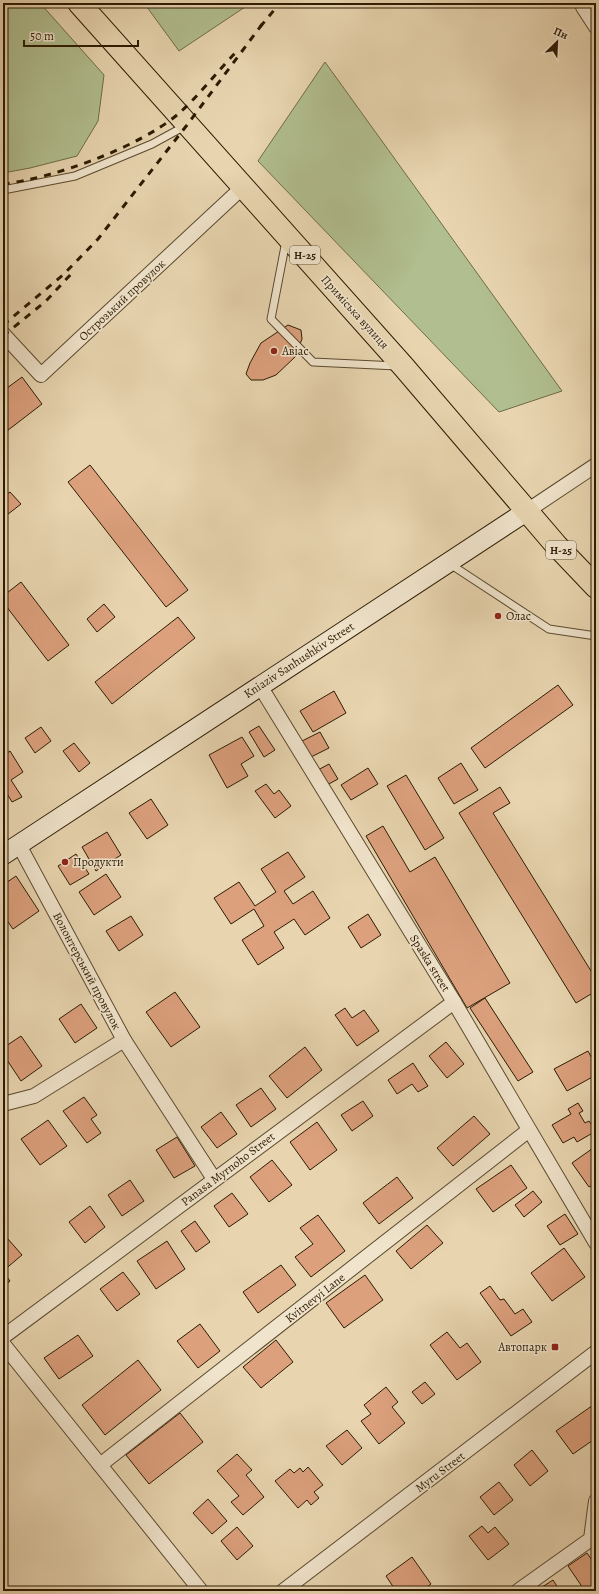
<svg xmlns="http://www.w3.org/2000/svg" width="599" height="1594" viewBox="0 0 599 1594" font-family="Alegreya,serif">
  <style>
    .green { fill: #b1be8f; stroke: #6e6c48 }
    .building { fill: #dca07d; stroke: #2c1b02 }
    .lines { fill: none; stroke-linecap: round; stroke-linejoin: round }
    .lane-casing { stroke: #5b4a2e; stroke-width: 9 }
    .street-casing { stroke: #5b4a2e; stroke-width: 16 }
    .secondary-casing { stroke: #2c1b02; stroke-width: 21 }
    .primary-casing { stroke: #2c1b02; stroke-width: 24 }
    .lane { stroke: #f0e4cc; stroke-width: 7 }
    .street { stroke: #f0e4cc; stroke-width: 14 }
    .secondary { stroke: #f0e4cc; stroke-width: 19 }
    .primary { stroke: #e8d5b0; stroke-width: 22 }
    .rail { stroke: #2c1b02; stroke-width: 3; stroke-dasharray: 7 7; stroke-linecap: butt }
    .poi-dot { fill: #8f2418; stroke: #f0e4cc; stroke-width: 1.5 }
    .labels { text-anchor: middle; dominant-baseline: central; stroke-width: 3; stroke-linejoin: round; paint-order: stroke }
    .shield { fill: #f0e4cc; stroke: #67573f; stroke-width: 1 }
    .shield-label { font-size: 11px; font-weight: bold; fill: #2c1b02 }
    .street-label { font-size: 12px; fill: #2c1b02; stroke: #f0e4cc }
    .poi-label { font-size: 12px; fill: #2c1b02; stroke: #f0e4cc; text-anchor: start }
  </style>
  <rect width="100%" height="100%" fill="#e8d5b0"/>
  <filter id="stains"><feTurbulence type="fractalNoise" baseFrequency=".005" numOctaves="4"/><feColorMatrix values="0 0 0 0 .2 0 0 0 0 .09 0 0 0 0 .02 0 0 0 .5 -.17"/></filter>
  <radialGradient id="worn" r=".72"><stop offset=".6" stop-color="#630" stop-opacity="0"/><stop offset="1" stop-color="#630" stop-opacity=".3"/></radialGradient>
  <!-- green -->
  <g class="green">
    <path d="M 3,3 L 40,3 L 104,75 L 98,121 L 77,156 L 30,168 L 3,173 Z"/>
    <path d="M 144,3 L 251,3 L 179,51 Z"/>
    <path d="M 325,62 L 562,391 L 499,412 L 258,161 Z"/>
  </g>
  <!-- building -->
  <g class="building">
    <path d="M 288,325 L 301,330 L 302,339 L 295,357 L 276,375 L 263,380 L 251,380 L 246,374 L 250,363 L 261,343 Z"/>
    <path d="M 22,377 L 42,404 L 3,434 L 3,391 Z"/>
    <path d="M 90,465 L 188,590 L 166,607 L 68,482 Z"/>
    <path d="M 10,492 L 21,504 L 3,518 L 3,497 Z"/>
    <path d="M 21,582 L 69,645 L 48,661 L 3,602 L 3,596 Z"/>
    <path d="M 104,604 L 115,617 L 97,632 L 87,619 Z"/>
    <path d="M 178,617 L 195,638 L 112,704 L 95,682 Z"/>
    <path d="M 558,685 L 573,705 L 485,768 L 471,748 Z"/>
    <path d="M 334,691 L 346,713 L 313,732 L 300,711 Z"/>
    <path d="M 259,726 L 275,750 L 264,757 L 249,732 Z"/>
    <path d="M 41,727 L 51,741 L 35,753 L 25,738 Z"/>
    <path d="M 320,732 L 329,748 L 311,757 L 302,741 Z"/>
    <path d="M 242,737 L 254,756 L 241,764 L 248,776 L 227,788 L 209,755 Z"/>
    <path d="M 74,743 L 90,763 L 79,772 L 63,751 Z"/>
    <path d="M 10,751 L 23,772 L 11,780 L 22,797 L 12,802 L 3,787 L 3,756 Z"/>
    <path d="M 461,763 L 478,790 L 454,804 L 438,778 Z"/>
    <path d="M 329,764 L 338,779 L 327,785 L 318,770 Z"/>
    <path d="M 368,768 L 378,784 L 351,800 L 341,785 Z"/>
    <path d="M 406,775 L 444,838 L 425,850 L 387,786 Z"/>
    <path d="M 266,784 L 274,794 L 279,790 L 291,806 L 275,818 L 255,791 Z"/>
    <path d="M 500,787 L 510,803 L 493,813 L 596,979 L 596,991 L 576,1003 L 459,813 Z"/>
    <path d="M 151,799 L 168,825 L 147,839 L 129,813 Z"/>
    <path d="M 383,826 L 410,872 L 435,857 L 510,983 L 467,1008 L 366,836 Z"/>
    <path d="M 107,832 L 121,855 L 96,871 L 82,847 Z"/>
    <path d="M 288,852 L 305,877 L 284,891 L 293,904 L 313,891 L 330,918 L 305,935 L 294,919 L 274,932 L 284,948 L 258,965 L 242,940 L 264,926 L 254,909 L 231,924 L 214,898 L 239,882 L 255,906 L 276,892 L 261,869 Z"/>
    <path d="M 76,854 L 89,874 L 70,885 L 58,866 Z"/>
    <path d="M 106,874 L 121,897 L 94,915 L 79,892 Z"/>
    <path d="M 16,876 L 39,911 L 13,929 L 3,915 L 3,885 Z"/>
    <path d="M 368,914 L 381,935 L 361,948 L 348,927 Z"/>
    <path d="M 131,916 L 143,935 L 119,951 L 106,931 Z"/>
    <path d="M 175,992 L 200,1027 L 171,1047 L 146,1012 Z"/>
    <path d="M 485,998 L 533,1072 L 518,1081 L 470,1008 Z"/>
    <path d="M 81,1004 L 97,1028 L 75,1043 L 59,1019 Z"/>
    <path d="M 345,1008 L 352,1018 L 364,1010 L 379,1031 L 357,1046 L 335,1015 Z"/>
    <path d="M 21,1036 L 42,1066 L 21,1081 L 3,1054 L 3,1048 Z"/>
    <path d="M 446,1042 L 464,1064 L 447,1078 L 429,1056 Z"/>
    <path d="M 305,1047 L 322,1070 L 287,1098 L 269,1076 Z"/>
    <path d="M 588,1051 L 596,1066 L 596,1075 L 567,1091 L 554,1069 Z"/>
    <path d="M 413,1063 L 428,1086 L 418,1092 L 412,1084 L 397,1094 L 388,1080 Z"/>
    <path d="M 261,1088 L 276,1109 L 251,1127 L 236,1105 Z"/>
    <path d="M 84,1097 L 97,1115 L 91,1119 L 101,1133 L 87,1143 L 63,1111 Z"/>
    <path d="M 363,1101 L 373,1116 L 352,1131 L 341,1115 Z"/>
    <path d="M 578,1103 L 583,1111 L 579,1113 L 585,1123 L 589,1121 L 596,1131 L 577,1142 L 574,1137 L 563,1143 L 552,1125 L 571,1114 L 568,1109 Z"/>
    <path d="M 221,1112 L 237,1134 L 217,1148 L 201,1127 Z"/>
    <path d="M 474,1116 L 490,1134 L 453,1166 L 437,1148 Z"/>
    <path d="M 48,1120 L 67,1146 L 40,1165 L 21,1139 Z"/>
    <path d="M 317,1122 L 337,1150 L 310,1170 L 290,1142 Z"/>
    <path d="M 177,1137 L 195,1166 L 174,1178 L 156,1150 Z"/>
    <path d="M 596,1146 L 596,1183 L 589,1187 L 572,1163 Z"/>
    <path d="M 272,1160 L 292,1185 L 269,1202 L 250,1177 Z"/>
    <path d="M 511,1165 L 527,1188 L 493,1212 L 476,1189 Z"/>
    <path d="M 397,1177 L 413,1198 L 379,1224 L 363,1203 Z"/>
    <path d="M 130,1180 L 144,1201 L 122,1216 L 108,1195 Z"/>
    <path d="M 533,1191 L 542,1202 L 524,1217 L 515,1205 Z"/>
    <path d="M 232,1193 L 248,1214 L 229,1227 L 214,1206 Z"/>
    <path d="M 90,1206 L 105,1227 L 85,1243 L 69,1222 Z"/>
    <path d="M 565,1214 L 578,1234 L 560,1245 L 547,1226 Z"/>
    <path d="M 318,1215 L 345,1251 L 311,1277 L 295,1257 L 313,1244 L 300,1228 Z"/>
    <path d="M 195,1221 L 210,1242 L 196,1252 L 181,1231 Z"/>
    <path d="M 427,1225 L 443,1243 L 411,1269 L 396,1251 Z"/>
    <path d="M 8,1239 L 22,1255 L 3,1271 L 3,1243 Z"/>
    <path d="M 167,1241 L 185,1269 L 156,1289 L 137,1261 Z"/>
    <path d="M 564,1248 L 585,1277 L 552,1301 L 531,1273 Z"/>
    <path d="M 281,1265 L 296,1285 L 258,1313 L 243,1292 Z"/>
    <path d="M 3,1272 L 10,1281 L 3,1287 Z"/>
    <path d="M 123,1272 L 140,1294 L 117,1311 L 100,1289 Z"/>
    <path d="M 365,1275 L 383,1300 L 344,1328 L 326,1303 Z"/>
    <path d="M 490,1286 L 500,1300 L 504,1299 L 515,1314 L 523,1309 L 532,1322 L 511,1336 L 480,1293 Z"/>
    <path d="M 200,1324 L 220,1351 L 198,1368 L 177,1341 Z"/>
    <path d="M 447,1332 L 460,1348 L 467,1343 L 481,1362 L 457,1380 L 430,1345 Z"/>
    <path d="M 78,1335 L 93,1356 L 59,1379 L 44,1358 Z"/>
    <path d="M 276,1340 L 293,1362 L 261,1388 L 243,1367 Z"/>
    <path d="M 138,1360 L 161,1390 L 105,1435 L 82,1405 Z"/>
    <path d="M 425,1382 L 435,1394 L 422,1404 L 412,1392 Z"/>
    <path d="M 386,1387 L 398,1402 L 392,1407 L 405,1423 L 379,1444 L 361,1421 L 371,1414 L 364,1405 Z"/>
    <path d="M 596,1403 L 596,1438 L 573,1454 L 556,1431 Z"/>
    <path d="M 180,1413 L 203,1442 L 149,1484 L 126,1455 Z"/>
    <path d="M 347,1430 L 362,1448 L 342,1465 L 326,1446 Z"/>
    <path d="M 532,1450 L 548,1471 L 530,1486 L 514,1465 Z"/>
    <path d="M 237,1454 L 252,1470 L 246,1475 L 264,1497 L 243,1515 L 231,1502 L 239,1496 L 217,1471 Z"/>
    <path d="M 308,1467 L 323,1485 L 314,1492 L 319,1498 L 311,1505 L 307,1500 L 298,1508 L 275,1481 L 290,1469 L 294,1473 L 300,1468 L 303,1472 Z"/>
    <path d="M 499,1482 L 513,1500 L 494,1515 L 480,1497 Z"/>
    <path d="M 208,1499 L 227,1521 L 212,1534 L 193,1513 Z"/>
    <path d="M 482,1526 L 488,1533 L 495,1527 L 509,1544 L 488,1560 L 469,1536 Z"/>
    <path d="M 237,1527 L 253,1546 L 237,1560 L 221,1541 Z"/>
    <path d="M 587,1553 L 596,1566 L 596,1588 L 592,1591 L 585,1591 L 568,1566 Z"/>
    <path d="M 412,1557 L 431,1584 L 421,1591 L 396,1591 L 386,1576 Z"/>
    <path d="M 553,1580 L 560,1591 L 536,1591 Z"/>
  </g>
  <g class="lines">
    <defs>
      <g id="lane">
        <path d="M 3,190 L 75,176 L 152,144 L 185,126"/>
        <path d="M 286,241 L 271,319 L 313,362 L 397,366"/>
        <path d="M 450,564 L 549,629 L 596,636"/>
      </g>
      <g id="street">
        <path d="M 584,3 L 583,7 L 596,27"/>
        <path d="M 3,334 L 41,375 L 244,186"/>
        <path d="M 527,511 L 596,465"/>
        <path d="M 260,686 L 454,1002 L 596,1243"/>
        <path d="M 124,1040 L 214,1179"/>
        <path d="M 3,1104 L 34,1096 L 124,1040 L 19,845"/>
        <path d="M 3,1337 L 454,1002"/>
        <path d="M 3,1344 L 201,1591"/>
        <path d="M 100,1465 L 529,1130"/>
        <path d="M 283,1591 L 596,1352"/>
        <path d="M 518,1591 L 591,1539 L 596,1501"/>
      </g>
      <path id="secondary" d="M 3,855 L 527,511"/>
      <path id="primary" d="M 79,3 L 403,366 L 556,545 L 596,587"/>
    </defs>
    <!-- lane casing -->
    <use href="#lane" class="lane-casing"/>
    <!-- street casing -->
    <use href="#street" class="street-casing"/>
    <!-- secondary casing -->
    <use href="#secondary" class="secondary-casing"/>
    <!-- primary casing -->
    <use href="#primary" class="primary-casing"/>
    <!-- lane -->
    <use href="#lane" class="lane"/>
    <!-- street -->
    <use href="#street" class="street"/>
    <!-- secondary -->
    <use href="#secondary" class="secondary"/>
    <!-- primary -->
    <use href="#primary" class="primary"/>
    <!-- rail -->
    <g class="rail">
      <path d="M 260,27 L 280,3"/>
      <path d="M 3,184 C 54,178 137,148 177,115 C 197,98 217,72 235,53"/>
      <path d="M 3,325 L 63,275 L 98,239 L 187,125 L 263,23"/>
      <path d="M 3,336 L 46,301 L 72,273"/>
    </g>
  </g>
  <!-- markers -->
  <g class="poi-dot">
    <circle cx="274" cy="351" r="4"/>
    <circle cx="498" cy="616" r="4"/>
    <circle cx="65" cy="862" r="4"/>
    <rect x="551" y="1343" width="8" height="8" rx="2"/>
  </g>
  <g class="labels">
    <!-- shield labels -->
    <g class="shield">
      <rect x="290" y="246" width="30" height="18" rx="3"/>
      <rect x="546" y="541" width="30" height="18" rx="3"/>
    </g>
    <g class="shield-label">
      <text x="305" y="255">Н-25</text>
      <text x="561" y="550">Н-25</text>
    </g>
    <!-- street labels -->
    <g class="street-label">
      <text transform="translate(122 300) rotate(-43)">Острозький провулок</text>
      <text transform="translate(355 312) rotate(48)">Приміська вулиця</text>
      <text transform="translate(299 660) rotate(-33)">Kniaziv Sanhushkiv Street</text>
      <text transform="translate(430 963) rotate(58)">Spaska street</text>
      <text transform="translate(87 971) rotate(62)">Волонтерський провулок</text>
      <text transform="translate(228 1169) rotate(-37)">Panasa Myrnoho Street</text>
      <text transform="translate(315 1298) rotate(-38)">Kvitnevyi Lane</text>
      <text transform="translate(440 1472) rotate(-37)">Myru Street</text>
    </g>
    <!-- poi labels -->
    <g class="poi-label">
      <text x="282" y="351">Авіас</text>
      <text x="506" y="616">Олас</text>
      <text x="73" y="862">Продукти</text>
      <text x="547" y="1347" text-anchor="end">Автопарк</text>
    </g>
  </g>
  <!-- margin -->
  <rect width="599" height="1594" fill="none" stroke="#e8d5b0" stroke-width="16"/>
  <rect x="4" y="4" width="591" height="1586" fill="none" stroke="#2c1b02" stroke-width="2"/>
  <rect x="8" y="8" width="583" height="1578" fill="none" stroke="#2c1b02"/>
  <!-- north arrow -->
  <g transform="translate(557 42) rotate(24)" stroke="#f0e4cc" stroke-width="3" paint-order="stroke">
  <path d="M0-3L7 15L0 10L-7 15Z" fill="#2c1b02"/>
  <text y="-6" font-size="11" font-weight="bold" text-anchor="middle" fill="#2c1b02">Пн</text>
  </g>
  <!-- scale -->
  <path d="M24 40v6h114v-6" fill="none" stroke="#2c1b02" stroke-width="2"/>
  <text x="30" y="40" font-size="12" fill="#2c1b02" stroke="#f0e4cc" stroke-width="3" paint-order="stroke">50 m</text>
  <rect width="100%" height="100%" filter="url(#stains)"/>
  <rect width="100%" height="100%" fill="url(#worn)"/>
</svg>
